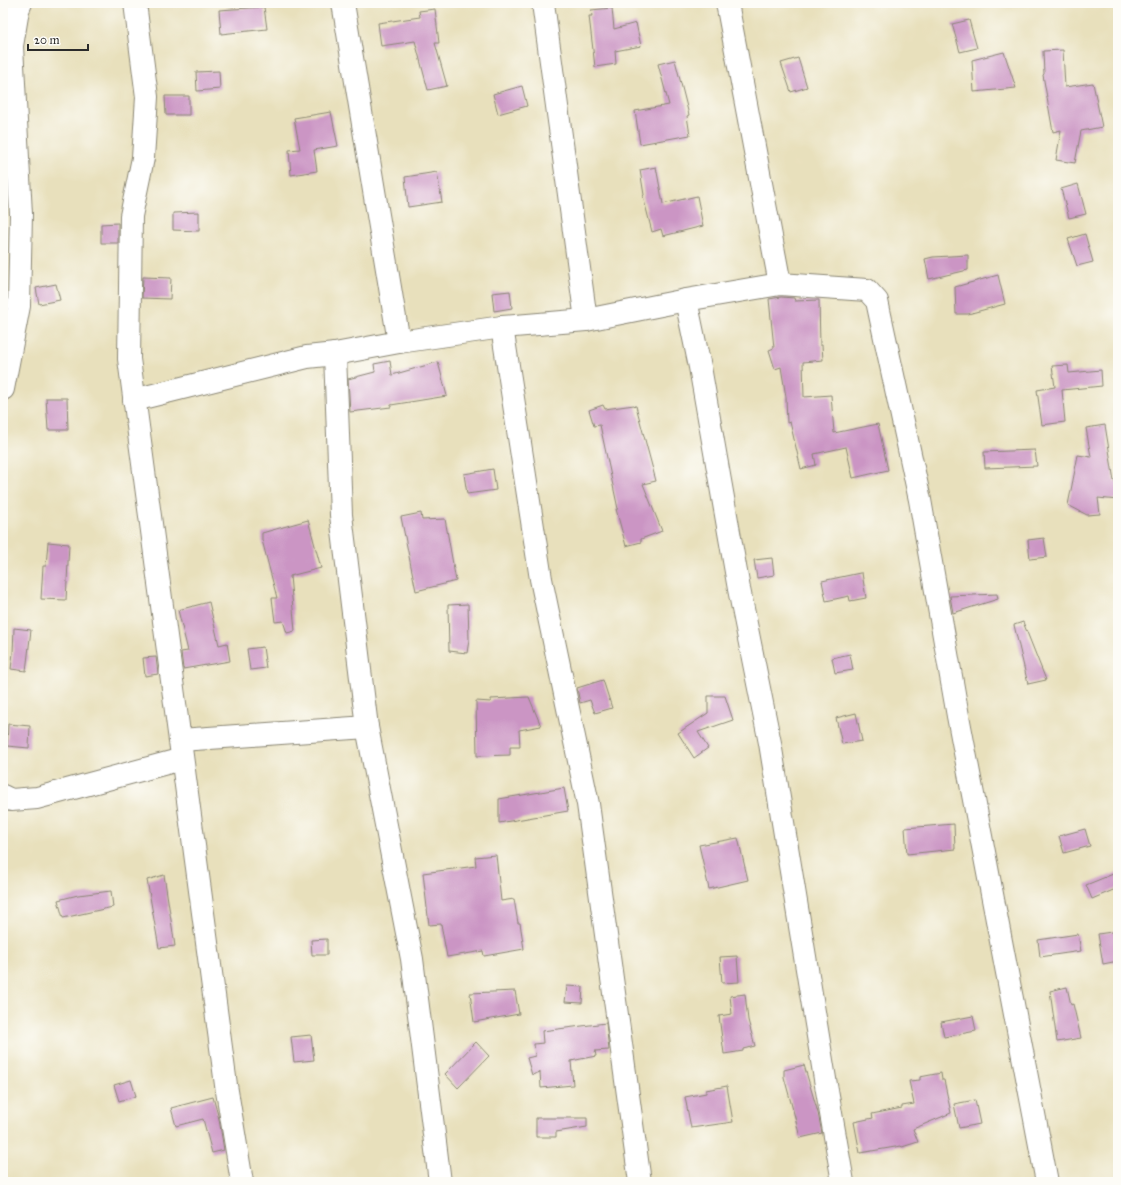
<svg xmlns="http://www.w3.org/2000/svg" width="1121" height="1185" viewBox="0 0 1121 1185" font-family="'IM FELL Great Primer',serif">
  <style>
    .building { fill: #cb95c4 }
    .lines { fill: none; stroke-linecap: round; stroke-linejoin: round }
    .minor-casing { stroke: #8a8674; stroke-width: 24 }
    .minor { stroke: #fff; stroke-width: 22 }
  </style>
  <rect width="100%" height="100%" fill="#fdfcf7"/>
  <filter id="ink" filterUnits="userSpaceOnUse"><feTurbulence type="fractalNoise" baseFrequency=".025" numOctaves="2"/><feDisplacementMap in="SourceGraphic" scale="8" xChannelSelector="R" yChannelSelector="G"/><feConvolveMatrix kernelMatrix="1 2 1 2 8 2 1 2 1" color-interpolation-filters="sRGB"/></filter>
  <filter id="wash" filterUnits="userSpaceOnUse"><feTurbulence type="fractalNoise" baseFrequency=".012" numOctaves="4" result="noise"/><feDisplacementMap in="SourceGraphic" scale="16" xChannelSelector="R" yChannelSelector="G"/><feGaussianBlur stdDeviation="0.9" result="paint"/><feColorMatrix in="noise" values="0 0 0 0 0 0 0 0 0 0 0 0 0 0 0 0 0 1.4 0 .05"/><feComposite in="paint" operator="in"/></filter>
  <g filter="url(#wash)">
    <rect width="100%" height="100%" fill="#e8e0bc"/>
    <g id="blocks">
      <!-- building -->
      <g class="building">
        <path d="M 264,7 L 267,29 L 221,34 L 219,10 Z"/>
        <path d="M 612,8 L 614,29 L 636,23 L 641,46 L 615,51 L 616,64 L 595,67 L 589,16 L 592,16 L 591,10 Z"/>
        <path d="M 435,9 L 439,43 L 435,43 L 447,86 L 428,90 L 415,41 L 381,46 L 378,23 L 420,17 L 419,11 Z"/>
        <path d="M 969,20 L 977,48 L 960,52 L 952,24 Z"/>
        <path d="M 1063,50 L 1065,87 L 1093,83 L 1102,127 L 1081,131 L 1075,163 L 1056,160 L 1061,130 L 1053,132 L 1043,75 L 1044,74 L 1043,51 Z"/>
        <path d="M 1004,52 L 1016,88 L 974,92 L 972,60 Z"/>
        <path d="M 798,58 L 807,87 L 791,92 L 781,63 Z"/>
        <path d="M 675,60 L 689,115 L 687,116 L 690,135 L 640,144 L 635,111 L 669,105 L 658,64 Z"/>
        <path d="M 219,71 L 220,89 L 197,91 L 196,72 Z"/>
        <path d="M 522,86 L 527,106 L 498,114 L 493,94 Z"/>
        <path d="M 165,96 L 189,96 L 189,115 L 166,115 Z"/>
        <path d="M 331,112 L 338,146 L 314,150 L 317,171 L 291,175 L 289,150 L 300,149 L 294,118 Z"/>
        <path d="M 656,167 L 663,204 L 697,196 L 703,226 L 663,236 L 661,229 L 652,232 L 643,196 L 644,195 L 640,170 Z"/>
        <path d="M 437,172 L 442,202 L 408,207 L 405,177 Z"/>
        <path d="M 1078,184 L 1086,214 L 1069,218 L 1061,189 Z"/>
        <path d="M 199,212 L 199,231 L 173,230 L 173,213 Z"/>
        <path d="M 118,223 L 118,243 L 101,243 L 101,224 Z"/>
        <path d="M 1085,234 L 1093,262 L 1077,266 L 1068,239 Z"/>
        <path d="M 968,255 L 968,270 L 929,279 L 925,259 L 933,257 Z"/>
        <path d="M 998,275 L 1005,304 L 968,314 L 956,314 L 955,287 Z"/>
        <path d="M 143,277 L 171,278 L 170,299 L 142,298 Z"/>
        <path d="M 56,284 L 60,300 L 39,304 L 36,288 Z"/>
        <path d="M 510,291 L 512,308 L 494,311 L 492,293 Z"/>
        <path d="M 781,297 L 794,298 L 795,301 L 819,300 L 820,345 L 822,345 L 823,360 L 803,362 L 804,397 L 831,395 L 834,433 L 878,424 L 888,470 L 853,478 L 846,447 L 814,454 L 816,465 L 801,469 L 790,422 L 787,423 L 786,397 L 781,367 L 775,369 L 769,350 L 774,348 L 769,299 Z"/>
        <path d="M 390,361 L 392,375 L 438,362 L 447,396 L 391,405 L 391,407 L 350,412 L 348,379 L 375,372 L 374,364 Z"/>
        <path d="M 1068,365 L 1069,373 L 1101,370 L 1102,386 L 1062,390 L 1065,422 L 1042,425 L 1037,390 L 1055,387 L 1052,366 Z"/>
        <path d="M 46,398 L 67,398 L 68,430 L 48,430 Z"/>
        <path d="M 603,405 L 605,409 L 634,405 L 635,406 L 636,406 L 656,481 L 643,484 L 662,531 L 641,539 L 641,542 L 626,546 L 616,509 L 618,509 L 600,425 L 594,426 L 589,410 Z"/>
        <path d="M 1105,425 L 1114,481 L 1118,482 L 1118,500 L 1098,498 L 1100,514 L 1087,515 L 1068,505 L 1078,455 L 1091,457 L 1086,428 Z"/>
        <path d="M 1035,450 L 1037,466 L 985,468 L 984,452 Z"/>
        <path d="M 493,469 L 496,490 L 467,494 L 464,474 Z"/>
        <path d="M 421,513 L 422,520 L 445,519 L 456,581 L 416,591 L 401,517 Z"/>
        <path d="M 308,520 L 321,568 L 290,576 L 295,631 L 287,633 L 283,621 L 275,622 L 272,598 L 277,598 L 262,540 L 262,533 Z"/>
        <path d="M 1044,538 L 1047,557 L 1030,559 L 1028,540 Z"/>
        <path d="M 48,542 L 69,544 L 66,600 L 41,599 L 43,566 L 46,566 Z"/>
        <path d="M 772,558 L 774,575 L 757,578 L 754,560 Z"/>
        <path d="M 860,573 L 862,573 L 866,598 L 850,601 L 849,596 L 826,601 L 822,581 Z"/>
        <path d="M 997,594 L 998,599 L 953,613 L 950,596 Z"/>
        <path d="M 209,602 L 219,645 L 227,643 L 230,661 L 183,669 L 181,652 L 188,651 L 178,610 Z"/>
        <path d="M 468,604 L 469,640 L 467,653 L 449,651 L 448,605 Z"/>
        <path d="M 1023,622 L 1046,680 L 1028,684 L 1014,625 Z"/>
        <path d="M 14,628 L 31,630 L 26,671 L 11,669 L 13,653 Z"/>
        <path d="M 263,647 L 266,668 L 250,670 L 247,649 Z"/>
        <path d="M 850,654 L 853,670 L 835,673 L 832,658 Z"/>
        <path d="M 156,657 L 158,674 L 145,676 L 143,658 Z"/>
        <path d="M 603,680 L 612,708 L 595,713 L 590,700 L 580,703 L 577,688 Z"/>
        <path d="M 708,696 L 725,696 L 733,720 L 698,732 L 708,748 L 694,758 L 678,733 L 708,713 Z"/>
        <path d="M 529,697 L 541,726 L 519,730 L 520,747 L 510,747 L 510,755 L 477,756 L 476,701 L 491,702 L 491,699 Z"/>
        <path d="M 856,713 L 862,741 L 842,744 L 836,718 Z"/>
        <path d="M 8,724 L 30,726 L 29,748 L 7,746 Z"/>
        <path d="M 564,788 L 568,811 L 499,823 L 499,799 Z"/>
        <path d="M 954,824 L 955,849 L 907,854 L 905,828 Z"/>
        <path d="M 1085,829 L 1090,846 L 1064,853 L 1059,836 Z"/>
        <path d="M 738,838 L 748,880 L 709,889 L 699,845 Z"/>
        <path d="M 496,855 L 501,901 L 514,899 L 518,923 L 520,923 L 524,949 L 484,956 L 483,951 L 447,957 L 441,924 L 429,925 L 423,873 L 476,866 L 475,857 Z"/>
        <path d="M 1118,872 L 1118,888 L 1092,899 L 1086,885 Z"/>
        <path d="M 164,875 L 175,946 L 159,948 L 147,880 Z"/>
        <path d="M 111,891 L 113,907 L 63,918 L 58,900 L 78,895 Z"/>
        <path d="M 1118,931 L 1118,961 L 1103,964 L 1098,934 Z"/>
        <path d="M 1078,934 L 1081,951 L 1040,957 L 1038,940 Z"/>
        <path d="M 327,939 L 327,955 L 312,955 L 311,940 Z"/>
        <path d="M 737,956 L 739,982 L 722,983 L 720,957 Z"/>
        <path d="M 567,986 L 583,987 L 582,1003 L 565,1002 Z"/>
        <path d="M 1067,987 L 1071,1005 L 1073,1004 L 1081,1038 L 1057,1042 L 1050,991 Z"/>
        <path d="M 515,991 L 519,1014 L 474,1022 L 470,993 Z"/>
        <path d="M 745,994 L 748,1020 L 755,1046 L 743,1049 L 743,1051 L 724,1054 L 719,1016 L 732,1014 L 730,996 Z"/>
        <path d="M 973,1016 L 976,1031 L 944,1037 L 941,1022 Z"/>
        <path d="M 606,1023 L 609,1050 L 595,1051 L 596,1056 L 571,1061 L 573,1085 L 541,1088 L 540,1072 L 532,1075 L 527,1058 L 535,1056 L 534,1044 L 543,1043 L 542,1031 Z"/>
        <path d="M 311,1035 L 314,1060 L 294,1062 L 291,1037 Z"/>
        <path d="M 476,1042 L 489,1056 L 458,1088 L 445,1074 Z"/>
        <path d="M 804,1065 L 818,1113 L 822,1133 L 800,1138 L 796,1121 L 784,1077 L 784,1070 Z"/>
        <path d="M 941,1073 L 942,1080 L 944,1080 L 951,1113 L 913,1129 L 918,1142 L 902,1147 L 901,1146 L 860,1153 L 854,1122 L 873,1118 L 872,1114 L 902,1108 L 902,1106 L 914,1104 L 909,1081 L 920,1080 L 920,1077 Z"/>
        <path d="M 131,1080 L 136,1096 L 119,1101 L 114,1085 Z"/>
        <path d="M 727,1086 L 733,1122 L 691,1128 L 685,1097 L 706,1093 L 706,1090 Z"/>
        <path d="M 213,1097 L 219,1119 L 224,1150 L 212,1153 L 203,1119 L 176,1126 L 171,1108 Z"/>
        <path d="M 975,1100 L 980,1124 L 959,1128 L 954,1104 Z"/>
        <path d="M 536,1118 L 587,1118 L 587,1127 L 556,1132 L 556,1137 L 536,1137 Z"/>
      </g>
    </g>
  </g>
  <g filter="url(#ink)">
    <use href="#blocks" fill-opacity="0" stroke="#8a8674" stroke-width="1"/>
    <g class="lines">
      <defs>
        <g id="minor">
          <path d="M 135,3 L 147,97 L 143,158 L 131,216 L 129,359 L 226,1085 L 242,1182"/>
          <path d="M 343,3 L 399,342"/>
          <path d="M 543,3 L 586,320"/>
          <path d="M 727,3 L 780,284"/>
          <path d="M 686,300 L 700,367 L 739,589 L 770,743 L 826,1085 L 843,1182"/>
          <path d="M 502,327 L 541,579 L 588,804 L 640,1182"/>
          <path d="M 335,354 L 341,515 L 367,727 L 412,959 L 440,1182"/>
          <path d="M 3,389 L 19,306 L 21,214 L 12,46 L 18,10 L 21,3"/>
          <path d="M 134,400 L 307,357 L 335,354 L 399,342 L 502,327 L 586,320 L 686,300 L 780,284 L 867,290 L 877,301 L 920,500 L 958,716 L 1047,1182"/>
          <path d="M 180,740 L 367,727"/>
          <path d="M 3,796 L 11,800 L 37,798 L 182,759"/>
        </g>
      </defs>
      <!-- minor casing -->
      <use href="#minor" class="minor-casing"/>
      <!-- minor -->
      <use href="#minor" class="minor"/>
    </g>
  </g>
  <!-- margin -->
  <rect width="1121" height="1185" fill="none" stroke="#fdfcf7" stroke-width="16"/>
  <!-- scale -->
  <path d="M28 44v6h60v-6" fill="none" stroke="#2b2b2b" stroke-width="2"/>
  <text x="34" y="44" font-size="12" fill="#2b2b2b" stroke="#fdfcf7" stroke-width="3" paint-order="stroke">20 m</text>
</svg>
